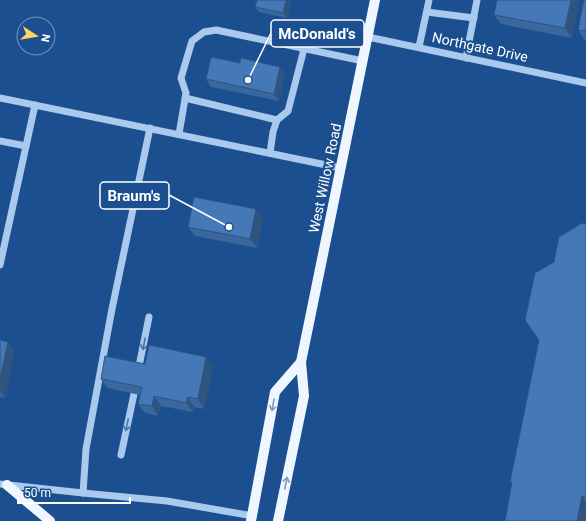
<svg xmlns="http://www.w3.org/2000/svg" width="586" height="521" viewBox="0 0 586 521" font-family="Roboto,sans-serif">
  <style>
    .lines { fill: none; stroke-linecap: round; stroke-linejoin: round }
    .minor { stroke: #a9c9ee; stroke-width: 7 }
    .major { stroke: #f0f6ff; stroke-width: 10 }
    .wall { fill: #3a679d }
    .shaded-wall { fill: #305480 }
    .building { fill: #4478b7; stroke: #305480 }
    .oneway { stroke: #4674ac }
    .oneway2 { stroke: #7b9ac1 }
    .labels { text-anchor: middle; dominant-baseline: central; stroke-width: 4; stroke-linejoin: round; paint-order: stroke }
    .street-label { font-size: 14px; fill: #fff; stroke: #1b4f8f }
    .leader { fill: none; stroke: #fff; stroke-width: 1.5 }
    .callout-dot { fill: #fff; stroke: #1b4f8f; stroke-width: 1.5 }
    .callout { fill: #1b4f8f; stroke: #fff; stroke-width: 1.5 }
    .callout-label { font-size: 15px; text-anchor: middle; font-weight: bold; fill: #fff }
  </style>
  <rect width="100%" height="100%" fill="#1b4f8f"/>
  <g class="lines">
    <!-- minor -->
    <g class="minor">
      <path d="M 427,12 L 474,18"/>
      <path d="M 368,37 L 586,83"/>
      <path d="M 419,47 L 429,0"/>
      <path d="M 466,58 L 477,0"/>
      <path d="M 0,98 L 341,168"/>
      <path d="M 185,98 L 277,120"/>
      <path d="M 179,134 L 186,93 L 181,78 L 192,41 L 204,32 L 216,30 L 363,61"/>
      <path d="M 0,141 L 26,146"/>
      <path d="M 270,153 L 273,132 L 277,120 L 288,111 L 304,49"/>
      <path d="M 0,265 L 35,105"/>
      <path d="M 138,371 L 149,317"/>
      <path d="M 121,455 L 134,394"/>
      <path d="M 0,484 L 83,493 L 167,501 L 253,516"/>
      <path d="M 83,493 L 86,449 L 112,309 L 150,128"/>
    </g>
    <!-- major -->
    <g class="major">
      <path d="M 7,485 L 50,521"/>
      <path d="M 251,521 L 275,392 L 301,362"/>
      <path d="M 278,521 L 304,396 L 301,362 L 375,0"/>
    </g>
  </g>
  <!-- wall -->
  <g class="wall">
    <path d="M 257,0 L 291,0 L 287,18 L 259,12 L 255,7 Z"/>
    <path d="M 497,0 L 579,0 L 572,38 L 501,24 L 494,15 Z"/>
    <path d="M 586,0 L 586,40 L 584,39 L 578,30 Z"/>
    <path d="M 285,74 L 279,101 L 211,87 L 206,79 Z"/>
    <path d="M 263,218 L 257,248 L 195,236 L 188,227 Z"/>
    <path d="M 586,224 L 586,519 L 512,485 L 510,482 L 539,340 L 554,262 Z"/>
    <path d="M 0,340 L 8,342 L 14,351 L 5,398 L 0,397 Z"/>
    <path d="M 145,364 L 213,366 L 204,409 L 194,407 L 193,412 L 161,406 L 158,416 L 145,413 L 138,404 L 140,395 L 107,388 L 101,379 Z"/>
  </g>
  <!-- shaded-wall -->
  <g class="shaded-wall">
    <path d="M 286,0 L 291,0 L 287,18 L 283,13 Z"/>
    <path d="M 571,0 L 579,0 L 572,38 L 565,28 Z"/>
    <path d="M 280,67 L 285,74 L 279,101 L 274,94 Z"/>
    <path d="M 256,209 L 263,218 L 257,248 L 250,239 Z"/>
    <path d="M 8,342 L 14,351 L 5,398 L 0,391 L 0,379 Z"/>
    <path d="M 206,357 L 213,366 L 204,409 L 198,399 Z"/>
    <path d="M 154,396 L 161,406 L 158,416 L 152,406 Z"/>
    <path d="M 188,397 L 194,407 L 193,412 L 186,403 Z"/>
    <path d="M 582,496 L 586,502 L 586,521 L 577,521 Z"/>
  </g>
  <!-- building -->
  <g class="building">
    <path d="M 257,0 L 286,0 L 283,13 L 255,7 Z"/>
    <path d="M 497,0 L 571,0 L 565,28 L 494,15 Z"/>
    <path d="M 584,0 L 586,0 L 586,31 L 578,30 Z"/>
    <path d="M 211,57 L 240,63 L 241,58 L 280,67 L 274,94 L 206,79 Z"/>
    <path d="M 194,197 L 256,209 L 250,239 L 188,227 Z"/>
    <path d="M 582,223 L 586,224 L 586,497 L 582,496 L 577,521 L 505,521 L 512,482 L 510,482 L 539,340 L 525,320 L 535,273 L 554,262 L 559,237 Z"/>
    <path d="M 0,340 L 8,342 L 0,379 Z"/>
    <path d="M 149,345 L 206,357 L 198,399 L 188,397 L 186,403 L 154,396 L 152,406 L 138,404 L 142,387 L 101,379 L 105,356 L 145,364 Z"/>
  </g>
  <!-- one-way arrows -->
  <defs><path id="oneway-shaft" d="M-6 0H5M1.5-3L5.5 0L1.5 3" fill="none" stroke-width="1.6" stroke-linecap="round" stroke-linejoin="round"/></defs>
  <g class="oneway">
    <use href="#oneway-shaft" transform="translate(144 344) rotate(101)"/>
    <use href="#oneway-shaft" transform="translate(127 425) rotate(102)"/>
  </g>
  <g class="oneway2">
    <use href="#oneway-shaft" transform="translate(273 405) rotate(100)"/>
    <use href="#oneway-shaft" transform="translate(286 483) rotate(-78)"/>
  </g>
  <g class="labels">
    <!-- street labels -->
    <g class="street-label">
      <text transform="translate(480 47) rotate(12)">Northgate Drive</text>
      <text transform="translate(325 178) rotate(-78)">West Willow Road</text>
    </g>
  </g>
  <!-- callouts -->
  <path class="leader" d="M248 80L271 33M229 227L169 195"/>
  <g class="callout-dot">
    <circle cx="248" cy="80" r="4"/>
    <circle cx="229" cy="227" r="4"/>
  </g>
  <g class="callout">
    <rect x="271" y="20" width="93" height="27" rx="4"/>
    <rect x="100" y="182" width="69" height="27" rx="4"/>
  </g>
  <g class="callout-label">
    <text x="317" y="39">McDonald's</text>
    <text x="134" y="201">Braum's</text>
  </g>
  <!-- north arrow -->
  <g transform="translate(36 36) rotate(102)"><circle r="19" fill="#1b4f8f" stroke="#7695bc"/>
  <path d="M0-3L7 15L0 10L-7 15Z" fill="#ffd166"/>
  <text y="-6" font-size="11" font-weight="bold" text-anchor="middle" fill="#ffffff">N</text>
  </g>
  <!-- scale -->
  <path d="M18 497v6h112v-6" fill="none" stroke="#ffffff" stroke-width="2"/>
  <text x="24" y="497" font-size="12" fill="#ffffff" stroke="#1b4f8f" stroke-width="3" paint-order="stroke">50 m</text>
</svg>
